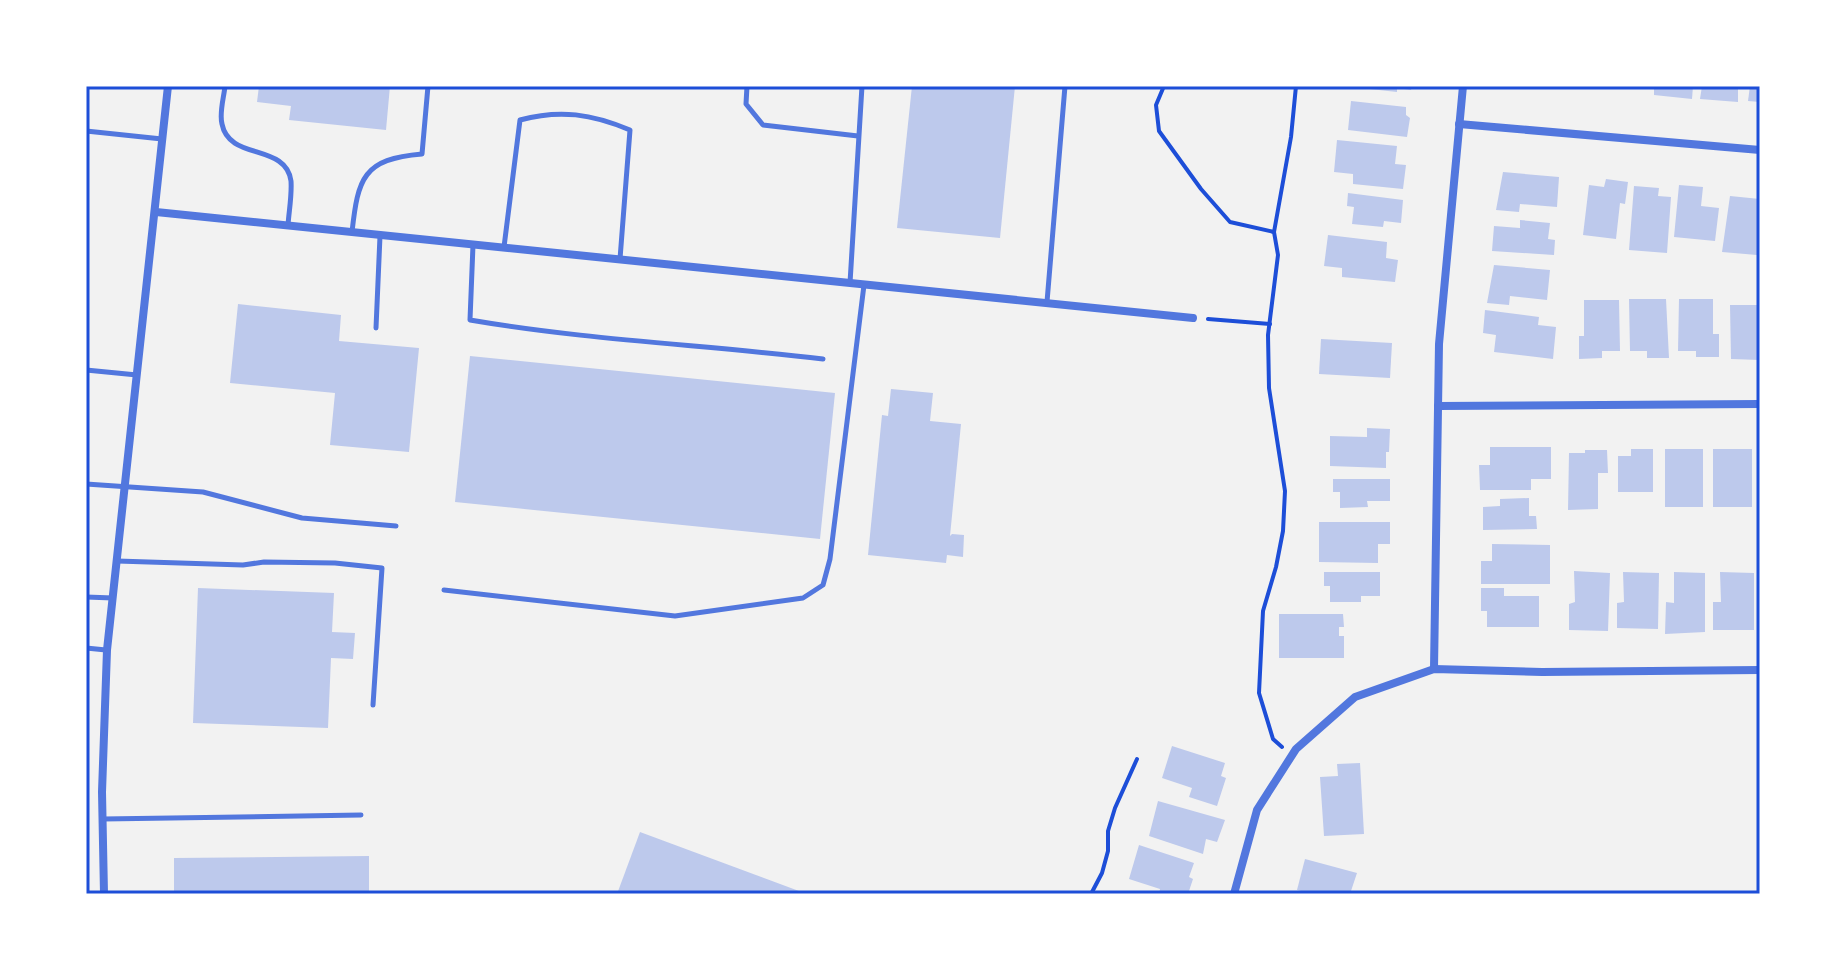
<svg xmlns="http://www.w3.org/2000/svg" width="1846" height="980" viewBox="0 0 1846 980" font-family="Cabin,sans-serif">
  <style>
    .building { fill: #bdc9ec }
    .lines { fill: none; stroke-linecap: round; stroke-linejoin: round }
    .path { stroke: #1d4ed8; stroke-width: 4 }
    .service { stroke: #5277de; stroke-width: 5 }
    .minor { stroke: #5277de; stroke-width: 8 }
    .neatline { fill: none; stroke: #1d4ed8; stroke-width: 3 }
  </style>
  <rect width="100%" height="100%" fill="#f2f2f2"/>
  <!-- building -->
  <g class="building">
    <path d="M 259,86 L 390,86 L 386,130 L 289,120 L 291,106 L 257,102 Z"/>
    <path d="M 912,86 L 1015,86 L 1000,238 L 897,228 Z"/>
    <path d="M 1361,86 L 1412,86 L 1411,90 L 1397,88 L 1397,92 L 1361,88 Z"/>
    <path d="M 1654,86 L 1693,86 L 1692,99 L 1654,95 Z"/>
    <path d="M 1702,86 L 1738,86 L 1738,102 L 1700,99 Z"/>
    <path d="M 1750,86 L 1760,86 L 1760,102 L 1748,101 Z"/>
    <path d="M 1351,101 L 1406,107 L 1406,115 L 1410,118 L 1407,137 L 1348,130 Z"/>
    <path d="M 1337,140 L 1397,146 L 1395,164 L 1406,165 L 1403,189 L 1353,184 L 1353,174 L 1334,172 Z"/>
    <path d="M 1503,172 L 1559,177 L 1557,207 L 1520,204 L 1519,212 L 1496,210 Z"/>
    <path d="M 1606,179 L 1628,182 L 1625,204 L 1620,203 L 1616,239 L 1583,235 L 1589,185 L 1604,187 Z"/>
    <path d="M 1679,185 L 1703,187 L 1701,206 L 1719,208 L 1715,241 L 1674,237 Z"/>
    <path d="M 1634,186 L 1659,188 L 1658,196 L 1671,197 L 1667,253 L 1629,250 Z"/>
    <path d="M 1348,193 L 1403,200 L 1401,223 L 1384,221 L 1383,227 L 1352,224 L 1354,207 L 1347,206 Z"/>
    <path d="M 1730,196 L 1760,199 L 1757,255 L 1722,252 Z"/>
    <path d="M 1520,220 L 1550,223 L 1548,239 L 1555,240 L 1554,255 L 1492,251 L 1494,226 L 1520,228 Z"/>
    <path d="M 1328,235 L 1387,242 L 1386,258 L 1398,260 L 1395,282 L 1342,277 L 1342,268 L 1324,266 Z"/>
    <path d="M 1494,265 L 1550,270 L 1547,300 L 1510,296 L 1509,305 L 1487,303 Z"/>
    <path d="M 1629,299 L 1666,299 L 1669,358 L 1647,358 L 1647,351 L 1630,351 Z"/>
    <path d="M 1679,299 L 1713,299 L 1713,334 L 1719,334 L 1719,357 L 1696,357 L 1696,351 L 1678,351 Z"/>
    <path d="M 1584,300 L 1619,300 L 1620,351 L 1602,351 L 1602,358 L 1579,359 L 1579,336 L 1584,336 Z"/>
    <path d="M 238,304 L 341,315 L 339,341 L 419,348 L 409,452 L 330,445 L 335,393 L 230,383 Z"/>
    <path d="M 1730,305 L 1760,305 L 1760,360 L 1731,359 Z"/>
    <path d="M 1485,310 L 1539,317 L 1538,325 L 1556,327 L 1553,359 L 1494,352 L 1496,335 L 1483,333 Z"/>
    <path d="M 1321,339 L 1392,343 L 1390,378 L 1319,374 Z"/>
    <path d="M 470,356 L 835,393 L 820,539 L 455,502 Z"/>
    <path d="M 891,389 L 933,393 L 930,421 L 961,424 L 950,536 L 952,534 L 964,535 L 963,557 L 947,555 L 946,563 L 868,555 L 882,415 L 888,416 Z"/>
    <path d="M 1367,428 L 1390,429 L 1389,452 L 1386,452 L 1386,468 L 1330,466 L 1330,436 L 1367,437 Z"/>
    <path d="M 1490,447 L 1551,447 L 1551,479 L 1531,479 L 1531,490 L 1480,490 L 1479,465 L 1490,465 Z"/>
    <path d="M 1631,449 L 1653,449 L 1653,492 L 1618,492 L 1618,456 L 1631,456 Z"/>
    <rect x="1665" y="449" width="38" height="58"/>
    <rect x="1713" y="449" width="39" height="58"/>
    <path d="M 1585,450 L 1607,450 L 1608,473 L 1598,473 L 1598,509 L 1568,510 L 1569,453 L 1585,453 Z"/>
    <path d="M 1333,479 L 1390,479 L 1390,501 L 1367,501 L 1368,507 L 1340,508 L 1340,492 L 1333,492 Z"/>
    <path d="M 1529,498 L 1529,516 L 1536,516 L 1537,529 L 1483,530 L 1483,507 L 1500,506 L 1500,499 Z"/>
    <path d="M 1319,522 L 1390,522 L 1390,544 L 1378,544 L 1378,563 L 1319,562 Z"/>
    <path d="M 1492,544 L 1550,545 L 1550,584 L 1481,584 L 1481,561 L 1492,561 Z"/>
    <path d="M 1574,571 L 1610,573 L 1608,631 L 1569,630 L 1569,604 L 1575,602 Z"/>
    <path d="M 1324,572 L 1380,572 L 1380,596 L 1361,596 L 1361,602 L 1330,602 L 1330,586 L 1324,586 Z"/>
    <path d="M 1623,572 L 1659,573 L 1658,629 L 1617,628 L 1617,603 L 1624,602 Z"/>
    <path d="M 1674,572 L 1705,573 L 1705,632 L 1665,634 L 1666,602 L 1674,603 Z"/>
    <path d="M 1720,572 L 1754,573 L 1754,630 L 1713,630 L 1713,602 L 1721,602 Z"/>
    <path d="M 198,588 L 334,593 L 332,632 L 355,633 L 353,659 L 331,658 L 328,728 L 193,723 Z"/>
    <path d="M 1481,588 L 1504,588 L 1504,596 L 1539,596 L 1539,627 L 1487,627 L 1487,611 L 1481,611 Z"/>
    <path d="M 1279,614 L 1343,614 L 1344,627 L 1339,627 L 1339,636 L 1344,636 L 1344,658 L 1279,658 Z"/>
    <path d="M 1172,746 L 1225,763 L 1221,776 L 1226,778 L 1217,806 L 1189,797 L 1192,788 L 1162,778 Z"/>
    <path d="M 1360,763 L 1364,834 L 1324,836 L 1320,777 L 1338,776 L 1337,764 Z"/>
    <path d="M 1158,801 L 1225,820 L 1217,842 L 1206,839 L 1203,854 L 1149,836 Z"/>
    <path d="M 640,832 L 807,894 L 617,894 Z"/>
    <path d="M 1139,845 L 1194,863 L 1189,877 L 1193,879 L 1188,894 L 1159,894 L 1160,889 L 1129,879 Z"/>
    <path d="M 369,856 L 369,894 L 174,894 L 174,858 Z"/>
    <path d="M 1305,859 L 1357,873 L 1350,894 L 1314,894 L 1297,890 Z"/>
  </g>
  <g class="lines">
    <!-- path -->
    <g class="path">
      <path d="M 1164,86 L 1156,105 L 1159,131 L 1201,189 L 1230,222 L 1274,232"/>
      <path d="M 1208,319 L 1270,324"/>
      <path d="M 1282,747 L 1273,739 L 1259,693 L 1263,611 L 1276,567 L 1283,531 L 1285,491 L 1269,388 L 1268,335 L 1278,255 L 1274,232 L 1291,137 L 1296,86"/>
      <path d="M 1091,894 L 1102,873 L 1108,851 L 1108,831 L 1115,808 L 1137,759"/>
    </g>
    <!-- service -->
    <g class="service">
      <path d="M 225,86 C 224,97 219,113 222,124 C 229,161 286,143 291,181 C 292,195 289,211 288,225"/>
      <path d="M 747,86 L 746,104 L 763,125 L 858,136"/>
      <path d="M 86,131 L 162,139"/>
      <path d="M 352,232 C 358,178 363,159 422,154 L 428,86"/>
      <path d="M 473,245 L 470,320 C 587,340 705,345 823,359"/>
      <path d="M 504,247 L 520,120 C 560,109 592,114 630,130 L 620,259"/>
      <path d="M 850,283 L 862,86"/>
      <path d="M 1047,302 L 1065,86"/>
      <path d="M 376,328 L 380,236"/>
      <path d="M 86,370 L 137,375"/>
      <path d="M 86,484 L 203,492 L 302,518 L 396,526"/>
      <path d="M 117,561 L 243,565 L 264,562 L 335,563 L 382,568 L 373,705"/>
      <path d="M 444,590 L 675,616 L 803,598 L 823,585 L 830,559 L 864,285"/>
      <path d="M 86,597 L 113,598"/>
      <path d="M 86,648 L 106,650"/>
      <path d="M 103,819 L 361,815"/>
    </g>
    <!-- minor -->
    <g class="minor">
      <path d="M 1459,124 L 1760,150"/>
      <path d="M 156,212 L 1193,318"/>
      <path d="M 1438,406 L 1760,404"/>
      <path d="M 1434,669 L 1439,344 L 1463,86"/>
      <path d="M 104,894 L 102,792 L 107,650 L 168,86"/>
      <path d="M 1234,894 L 1257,810 L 1296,749 L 1355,697 L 1434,669 L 1542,672 L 1760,670"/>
    </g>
  </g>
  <!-- border -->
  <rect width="1846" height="980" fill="none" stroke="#ffffff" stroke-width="176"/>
  <rect x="88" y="88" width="1670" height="804" class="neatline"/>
</svg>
